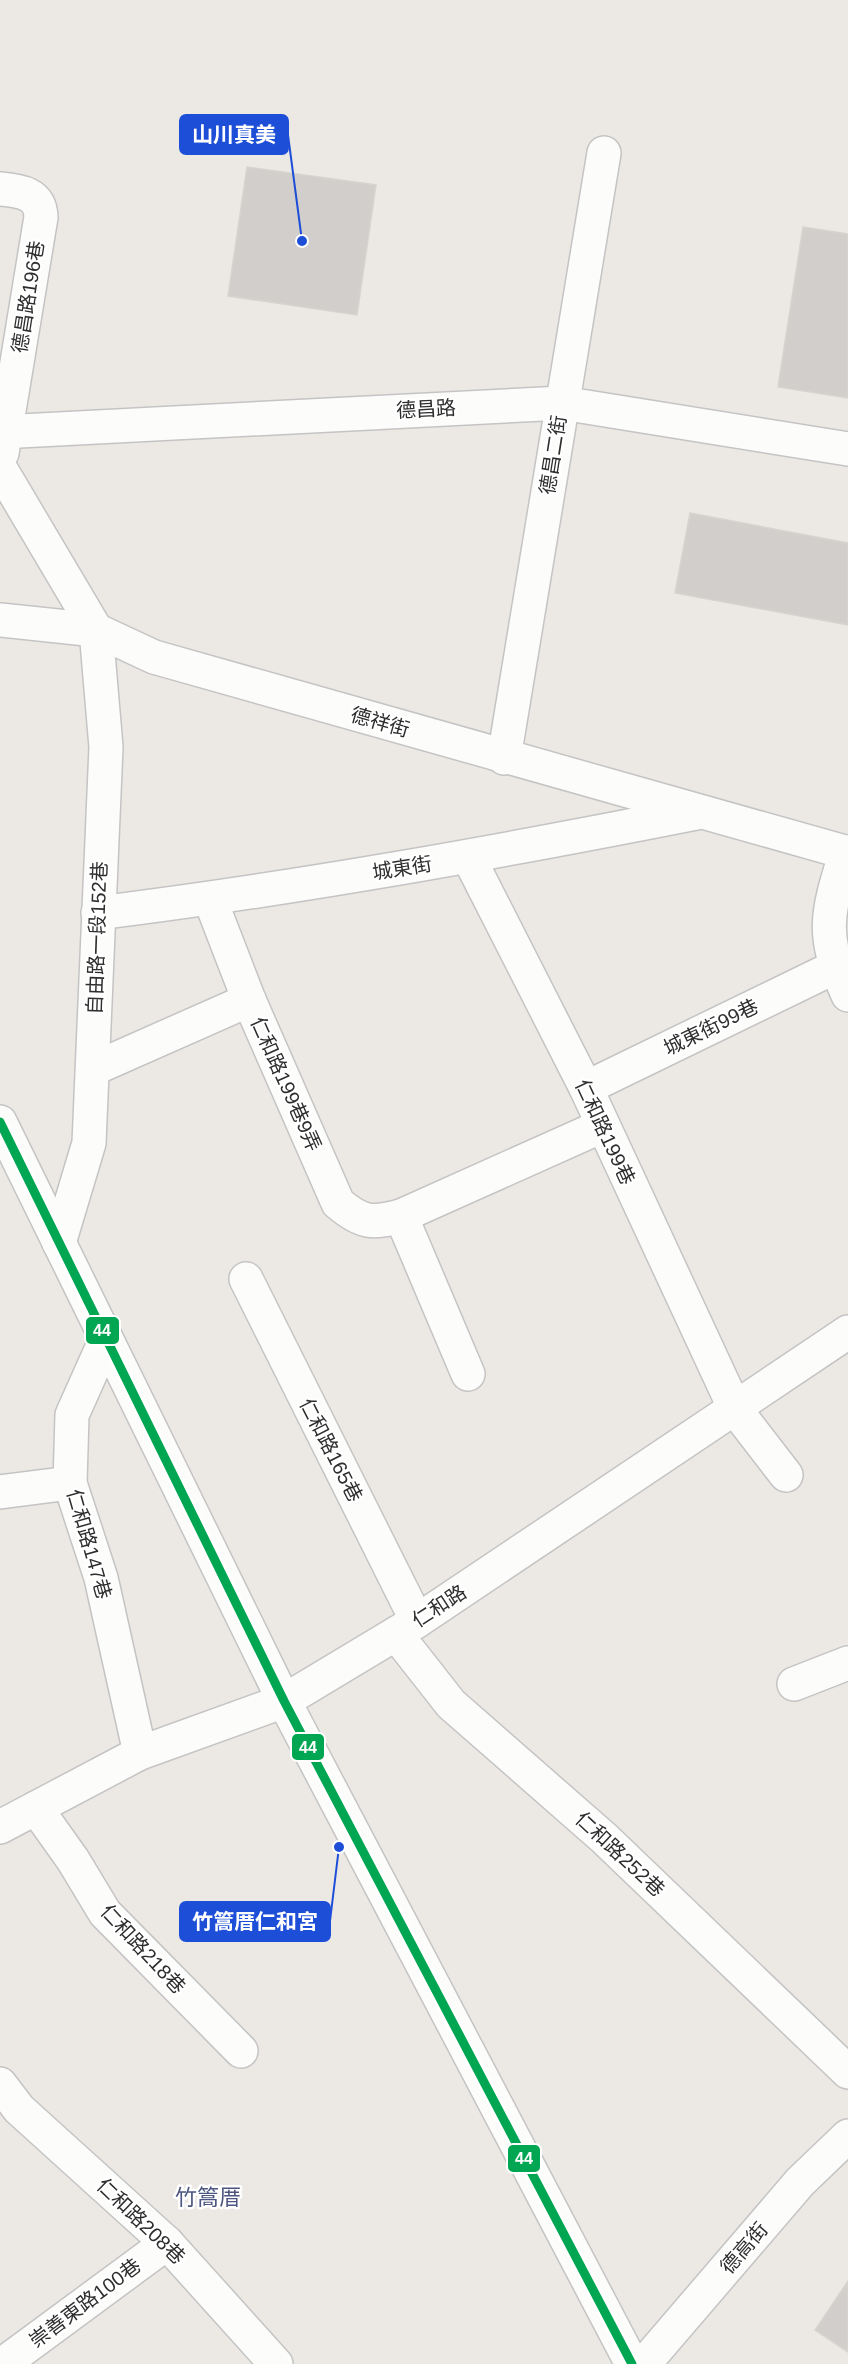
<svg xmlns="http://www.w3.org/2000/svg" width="848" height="2364" viewBox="0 0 848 2364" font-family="Arial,'Noto Sans TC',sans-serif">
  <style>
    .building { fill: #d1cecb; stroke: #d7d4d0; stroke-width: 1.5 }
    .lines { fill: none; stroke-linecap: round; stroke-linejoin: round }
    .minor-casing { stroke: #c5c4c5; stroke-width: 36 }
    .minor { stroke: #fcfcfb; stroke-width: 33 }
    .bus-1-casing { stroke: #fff; stroke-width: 14 }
    .bus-1 { stroke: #00a651; stroke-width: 9 }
    .labels { text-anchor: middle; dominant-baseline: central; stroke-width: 5; stroke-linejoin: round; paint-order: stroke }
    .street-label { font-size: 20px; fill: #2e2e2e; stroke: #fff }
    .quarter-label { font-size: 22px; fill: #4d5680; stroke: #fff }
    .leader { fill: none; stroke: #1d4ed8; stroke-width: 2 }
    .callout-dot { fill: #1d4ed8; stroke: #fff; stroke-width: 2 }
    .callout { fill: #1d4ed8; stroke: #1d4ed8; stroke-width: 2 }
    .callout-label { font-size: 21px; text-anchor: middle; font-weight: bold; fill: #fff }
    .line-badge { stroke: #fff; stroke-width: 2 }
    .badge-label { font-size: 16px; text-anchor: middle; font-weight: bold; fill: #fff }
  </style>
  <rect width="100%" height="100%" fill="#ece8e4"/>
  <!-- building -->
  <g class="building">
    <path d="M 247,167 L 376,185 L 357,315 L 228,296 Z"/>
    <path d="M 803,227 L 848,234 L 848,398 L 778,387 Z"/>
    <path d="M 690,513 L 848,543 L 848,625 L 675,593 Z"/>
    <path d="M 848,2281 L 848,2352 L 815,2330 Z"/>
  </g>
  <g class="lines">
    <defs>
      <g id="minor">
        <path d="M 0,189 C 21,191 40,193 41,217 L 2,453"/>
        <path d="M 0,432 L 562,403 L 848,449"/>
        <path d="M 0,468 L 96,630 L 154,657 L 848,853"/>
        <path d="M 0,620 L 96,630 L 106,747 L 89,1143 L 59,1243"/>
        <path d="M 504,758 L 604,153"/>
        <path d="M 846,852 C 827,914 820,933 848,995"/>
        <path d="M 469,858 L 586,1088 L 735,1409 L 786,1475"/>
        <path d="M 210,899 L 249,1000 L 338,1203 C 362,1223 371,1224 401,1216 L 602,1126"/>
        <path d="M 98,913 C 299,888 498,852 696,813"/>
        <path d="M 93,1069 L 249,1000"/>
        <path d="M 586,1088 L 835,967"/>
        <path d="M 0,1122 L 284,1701 L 632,2364"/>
        <path d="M 401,1216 L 468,1374"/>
        <path d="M 246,1279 L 417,1621"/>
        <path d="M 106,1339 L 72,1415 L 70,1483 L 101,1578 L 140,1753"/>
        <path d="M 0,1492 L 70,1483"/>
        <path d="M 396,1634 L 451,1704 L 604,1838 L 848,2072"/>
        <path d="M 794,1684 L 848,1663"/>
        <path d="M 36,1808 L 73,1860 L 105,1913 L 241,2051"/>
        <path d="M 0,1827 L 140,1753 L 284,1701 L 417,1621 L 848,1332"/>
        <path d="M 0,2084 L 19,2109 L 167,2243 L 276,2364"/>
        <path d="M 3,2364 L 167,2243"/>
        <path d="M 644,2364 L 800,2182 L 848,2136"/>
      </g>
    </defs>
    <!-- minor casing -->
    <use href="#minor" class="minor-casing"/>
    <!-- minor -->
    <use href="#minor" class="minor"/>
    <defs>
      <path id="bus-1" d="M 0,1122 L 284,1701 L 632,2364"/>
    </defs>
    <!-- bus-1 casing -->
    <use href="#bus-1" class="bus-1-casing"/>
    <!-- bus-1 -->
    <use href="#bus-1" class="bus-1"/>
  </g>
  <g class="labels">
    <!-- street labels -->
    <g class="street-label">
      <text transform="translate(28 297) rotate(-81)">德昌路196巷</text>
      <text transform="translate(426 409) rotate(-3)">德昌路</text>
      <text transform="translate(553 455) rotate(-81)">德昌二街</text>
      <text transform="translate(380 722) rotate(16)">德祥街</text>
      <text transform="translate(402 868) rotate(-9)">城東街</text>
      <text transform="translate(97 938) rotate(-88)">自由路一段152巷</text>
      <text transform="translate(711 1027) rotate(-26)">城東街99巷</text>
      <text transform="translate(286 1084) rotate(66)">仁和路199巷9弄</text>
      <text transform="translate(605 1132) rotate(65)">仁和路199巷</text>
      <text transform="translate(331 1450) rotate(63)">仁和路165巷</text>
      <text transform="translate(89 1544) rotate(74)">仁和路147巷</text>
      <text transform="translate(439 1606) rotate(-33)">仁和路</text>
      <text transform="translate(620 1854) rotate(43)">仁和路252巷</text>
      <text transform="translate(143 1949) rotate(47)">仁和路218巷</text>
      <text transform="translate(141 2221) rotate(44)">仁和路208巷</text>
      <text transform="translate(744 2248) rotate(-49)">德高街</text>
      <text transform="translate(85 2303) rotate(-37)">崇善東路100巷</text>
    </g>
    <!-- quarter labels -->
    <g class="quarter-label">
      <text x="208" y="2197">竹篙厝</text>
    </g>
  </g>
  <!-- callouts -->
  <path class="leader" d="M302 241L288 135M339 1847L330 1921"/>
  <g class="callout-dot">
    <circle cx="302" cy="241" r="6"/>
    <circle cx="339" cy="1847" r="6"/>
  </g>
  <g class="callout">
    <rect x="180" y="115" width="108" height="39" rx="6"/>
    <rect x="180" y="1902" width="150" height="39" rx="6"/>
  </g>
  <g class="callout-label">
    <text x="234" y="142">山川真美</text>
    <text x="255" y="1929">竹篙厝仁和宮</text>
  </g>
  <g class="line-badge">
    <rect x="85" y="1316" width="35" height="29" rx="6" fill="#00a651"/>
    <rect x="291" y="1733" width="34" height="28" rx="6" fill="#00a651"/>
    <rect x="507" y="2144" width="34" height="29" rx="6" fill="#00a651"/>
  </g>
  <g class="badge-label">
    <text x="102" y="1336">44</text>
    <text x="308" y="1753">44</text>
    <text x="524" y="2164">44</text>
  </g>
</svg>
